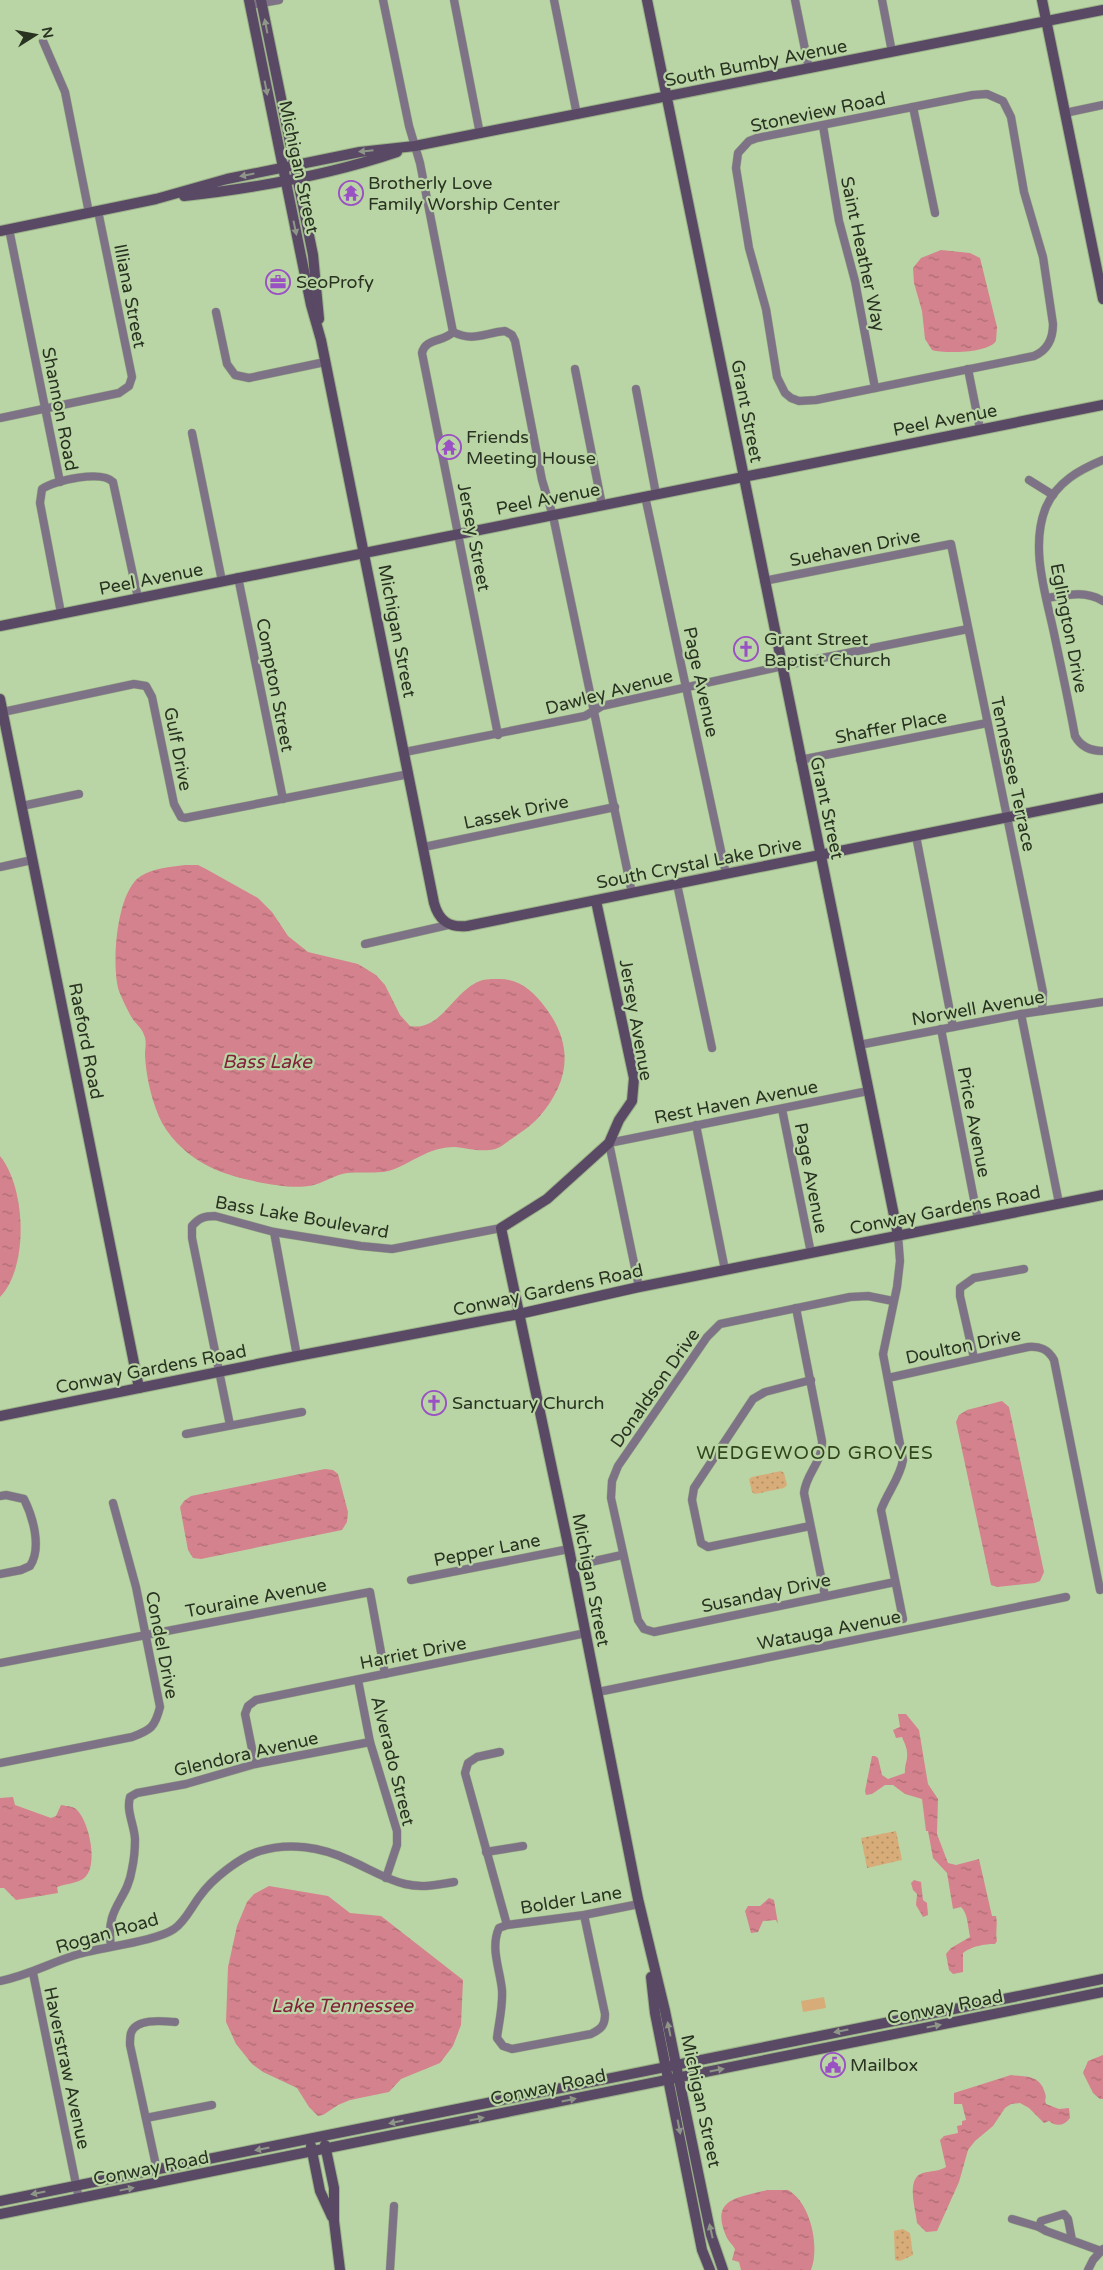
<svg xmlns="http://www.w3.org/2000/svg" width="1103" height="2270" viewBox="0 0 1103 2270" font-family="'Varela Round',sans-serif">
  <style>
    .green { fill: #d8ac78 }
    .park { fill: url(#park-dots) }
    .water { fill: url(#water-ripples) }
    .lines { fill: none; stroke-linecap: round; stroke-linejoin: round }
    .street-casing { stroke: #9ab188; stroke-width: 9 }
    .secondary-casing { stroke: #9ab188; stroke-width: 12 }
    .street { stroke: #7e7386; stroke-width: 8 }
    .secondary { stroke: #594965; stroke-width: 10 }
    .oneway { fill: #8e9688 }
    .labels { text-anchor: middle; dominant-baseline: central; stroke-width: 4.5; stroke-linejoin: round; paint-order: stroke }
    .street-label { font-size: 18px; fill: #293321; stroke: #bad5a5 }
    .poi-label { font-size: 18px; fill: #293321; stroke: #bad5a5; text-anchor: start }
    .water-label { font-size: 19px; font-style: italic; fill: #832139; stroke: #bad5a5 }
    .neighbourhood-label { font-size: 19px; letter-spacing: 1px; fill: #31461c; stroke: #bad5a5 }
  </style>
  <defs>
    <pattern id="park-dots" width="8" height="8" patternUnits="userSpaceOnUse" patternTransform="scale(1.25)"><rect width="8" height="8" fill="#d8ac78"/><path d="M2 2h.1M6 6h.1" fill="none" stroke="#af8d62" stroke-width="1.8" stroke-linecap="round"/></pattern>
    <pattern id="water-ripples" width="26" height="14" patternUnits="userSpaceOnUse" patternTransform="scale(1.25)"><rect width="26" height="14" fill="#d4828d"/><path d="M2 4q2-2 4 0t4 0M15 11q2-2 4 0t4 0" fill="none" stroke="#ac6b73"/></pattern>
  </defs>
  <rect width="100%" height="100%" fill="#bad5a5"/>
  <!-- green -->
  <path class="green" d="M 824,1997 L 826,2008 L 803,2012 L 801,2001 Z"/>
  <!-- park -->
  <g class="park">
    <path d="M 781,1471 L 784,1473 L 787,1485 L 784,1488 L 755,1494 L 752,1492 L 749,1479 L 752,1477 Z"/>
    <path d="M 896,1831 L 902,1860 L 867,1868 L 861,1838 Z"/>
    <path d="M 903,2229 L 910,2233 L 913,2255 L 900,2261 L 895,2260 L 894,2231 Z"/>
  </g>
  <!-- water -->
  <g class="water">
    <path d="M 941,250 L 970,253 L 980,258 L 997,327 L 996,341 C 989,353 945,354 932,350 L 925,339 L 922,311 L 914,283 L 913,268 L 921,258 Z"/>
    <path d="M 185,865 L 198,865 L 206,869 L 258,898 L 272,912 L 288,936 L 308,952 L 358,964 L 376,975 L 385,985 L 400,1015 L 410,1026 C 441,1032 453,991 480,981 C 485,979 493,979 500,979 C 520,979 534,992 545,1007 C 574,1045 570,1081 539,1117 C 529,1128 515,1136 503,1145 C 490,1155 469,1148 454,1147 C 444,1147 433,1150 425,1154 C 411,1160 398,1170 383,1172 C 371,1173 359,1172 347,1173 C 334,1175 322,1184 309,1186 C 286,1190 231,1178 210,1167 C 191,1158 173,1142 162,1123 C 152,1103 146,1077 145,1055 C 145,1048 147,1041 144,1035 C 142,1028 136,1024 132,1018 C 128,1011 122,999 119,991 C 111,966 116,891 141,876 C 154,868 170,867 185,865 Z"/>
    <path d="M 0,1156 C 26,1188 29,1267 0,1297 Z"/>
    <path d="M 1002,1401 L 1009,1407 L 1044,1572 L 1040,1581 L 1035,1583 L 997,1587 L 991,1585 L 956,1422 L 959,1415 L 967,1410 Z"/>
    <path d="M 325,1469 L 333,1470 L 338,1474 L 348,1512 L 347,1522 L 342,1530 L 201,1559 L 193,1558 L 188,1550 L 180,1507 L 184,1501 L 191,1496 Z"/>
    <path d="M 898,1714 L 906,1714 L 919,1730 L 928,1784 L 938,1799 L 937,1834 L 948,1863 L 956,1865 L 979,1859 L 992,1916 L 996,1916 C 998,1925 995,1932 997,1941 L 995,1944 C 984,1944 972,1946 963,1953 L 963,1972 L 953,1974 L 949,1970 L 946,1954 L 951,1948 L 970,1937 C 968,1928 968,1913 961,1907 L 953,1909 L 947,1873 L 933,1858 L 928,1831 L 926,1831 L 922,1799 L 905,1794 L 893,1785 L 885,1785 L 872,1794 L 866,1795 L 865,1791 L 872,1756 L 875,1756 L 878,1758 L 882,1775 L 888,1779 L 905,1773 C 904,1766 908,1761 907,1753 C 907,1746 904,1743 902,1737 L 896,1738 L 893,1730 L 900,1727 Z"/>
    <path d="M 13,1797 L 15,1805 L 51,1818 L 56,1816 L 61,1805 C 66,1806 72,1806 76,1809 C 89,1820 100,1868 83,1879 C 77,1883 65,1884 57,1887 L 58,1893 L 16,1900 L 4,1888 L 0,1888 L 0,1798 Z"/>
    <path d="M 914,1880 L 921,1882 L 923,1900 L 927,1903 L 928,1915 L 923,1917 L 916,1905 L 917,1894 L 913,1890 L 911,1883 Z"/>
    <path d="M 269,1886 L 328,1896 L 350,1913 L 381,1916 L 463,1980 L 461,2025 L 453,2046 L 440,2063 L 401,2079 L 389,2092 L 350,2100 L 338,2105 L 323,2115 L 318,2116 L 309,2107 L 297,2088 L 263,2072 L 252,2064 L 236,2044 L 226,2022 L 228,1967 L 237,1926 L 247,1902 L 254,1894 Z"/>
    <path d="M 769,1898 L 774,1900 L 778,1924 L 776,1920 L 763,1921 L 758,1932 L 751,1933 L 745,1911 L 748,1906 L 760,1906 Z"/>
    <path d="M 1103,2055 L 1103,2099 L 1100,2099 L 1093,2093 L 1083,2073 L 1088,2061 Z"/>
    <path d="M 1011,2075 C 1027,2077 1040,2075 1045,2093 C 1047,2099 1044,2099 1046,2104 L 1059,2109 L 1069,2108 L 1070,2118 C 1064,2126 1056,2127 1049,2121 L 1044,2123 L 1029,2108 L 1020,2103 L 1011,2104 L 1005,2108 L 993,2126 L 975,2141 L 968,2150 L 959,2182 L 937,2231 L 926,2232 L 917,2223 C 916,2210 905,2178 923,2173 C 931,2171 940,2171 946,2167 L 940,2140 L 944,2136 L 958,2133 L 957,2126 L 962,2125 L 962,2121 L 966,2120 L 962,2104 L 954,2104 L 954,2093 Z"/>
    <path d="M 767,2190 L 788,2190 C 811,2203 820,2247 811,2270 L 741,2270 L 739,2262 L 732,2260 L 735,2249 C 732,2244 728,2241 726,2236 C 710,2198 738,2198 767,2190 Z"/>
  </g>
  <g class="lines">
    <defs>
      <g id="street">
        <path d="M 383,0 L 409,126 L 420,163 L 453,332"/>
        <path d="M 454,0 L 480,134"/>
        <path d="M 554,0 L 577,115"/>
        <path d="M 795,0 L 809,69"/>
        <path d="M 882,0 L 892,52"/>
        <path d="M 256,4 L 279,0"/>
        <path d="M 43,41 L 65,92 L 89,213"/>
        <path d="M 987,94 L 1003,101 L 1011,117 L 1024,192 L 1043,257 L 1053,324 C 1053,339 1048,350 1034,356 L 816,400 L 799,401 L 791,398 L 785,393 L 777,377 L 766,309 L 749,248 L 736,168 L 738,153 L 749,141 L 757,138 L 973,95 Z"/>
        <path d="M 913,107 L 935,213"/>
        <path d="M 1065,113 L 1103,105"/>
        <path d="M 823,126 L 839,221 L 855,281 L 875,388"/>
        <path d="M 9,229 L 60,482"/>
        <path d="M 216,312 L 227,364 L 235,375 L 249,378 L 325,362"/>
        <path d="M 453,332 C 473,342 484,333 505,331 L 512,335 L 515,341 L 542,480 L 553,516 L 632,893"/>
        <path d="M 453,332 C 444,342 425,338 422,353 L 498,735"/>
        <path d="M 575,369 L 602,505"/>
        <path d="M 968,369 L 980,429"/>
        <path d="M 636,389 L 656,494"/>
        <path d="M 0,418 L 119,393 L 129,386 L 132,377 L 98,211"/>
        <path d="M 192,433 L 222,581"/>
        <path d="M 1103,460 C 1079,470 1057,482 1046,507 C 1029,548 1047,598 1055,638 C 1062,671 1069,703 1075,736 C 1081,747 1090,751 1103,751"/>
        <path d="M 1029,480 L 1053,495"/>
        <path d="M 645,496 L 726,874"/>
        <path d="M 238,577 L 283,799"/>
        <path d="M 764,581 L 951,544 L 1043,992 L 1042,1011"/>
        <path d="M 1047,598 C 1067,595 1085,590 1103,601"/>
        <path d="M 61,613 L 40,503 L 42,489 C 55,480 102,470 113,482 L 138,598"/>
        <path d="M 3,712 L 134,684 L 146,686 L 152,697 L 174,804 L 181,817 L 185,818 L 409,774"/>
        <path d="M 405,752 L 585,716 L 602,706 L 792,664 L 968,629"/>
        <path d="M 800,760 L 987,723"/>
        <path d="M 22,806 L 79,794"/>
        <path d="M 916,836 L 953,1027"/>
        <path d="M 424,847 L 615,807"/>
        <path d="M 0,867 L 32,860"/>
        <path d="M 677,884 L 712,1048"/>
        <path d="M 365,944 L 448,925"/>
        <path d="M 1021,1014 L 1059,1203"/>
        <path d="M 941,1029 L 978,1220"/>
        <path d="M 859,1045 L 1021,1014 L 1103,1002"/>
        <path d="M 782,1109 L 811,1253"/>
        <path d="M 696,1125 L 725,1270"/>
        <path d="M 274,1232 L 297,1356"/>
        <path d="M 898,1235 L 900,1261 L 897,1287 L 883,1354 L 903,1460 C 900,1478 887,1493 881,1510 L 903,1619"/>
        <path d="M 639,1287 L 609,1143 L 868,1091"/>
        <path d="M 893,1301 L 868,1296 L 850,1297 L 720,1324 L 707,1337 L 618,1466 L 612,1481 L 611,1498 L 638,1620 L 644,1629 L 654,1632 L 895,1582"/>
        <path d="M 796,1308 L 822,1441 C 823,1462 806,1473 804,1493 L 825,1596"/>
        <path d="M 974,1358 L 960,1296 L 960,1288 L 974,1278 L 1024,1269"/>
        <path d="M 888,1378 L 1028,1347 C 1040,1346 1048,1349 1054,1360 L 1100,1590"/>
        <path d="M 230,1425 L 192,1238 L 192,1226 C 199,1218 204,1216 215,1216 L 274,1232 L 361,1246 L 392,1249 L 501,1228"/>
        <path d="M 186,1434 L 302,1412"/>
        <path d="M 0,1496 L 6,1495 L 24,1499 C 33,1517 42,1548 30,1566 L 21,1570 L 0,1574"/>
        <path d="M 810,1526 L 708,1547 L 701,1543 L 692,1500 L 694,1488 L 753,1399 L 765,1392 L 811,1380"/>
        <path d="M 572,1566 L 622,1555"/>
        <path d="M 411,1580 L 569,1549"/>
        <path d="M 0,1663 L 370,1592 L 385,1674"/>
        <path d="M 358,1680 L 370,1742 L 397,1831 L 397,1845 L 386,1878"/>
        <path d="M 598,1692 L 1066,1597"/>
        <path d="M 500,1752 L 477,1757 L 468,1763 L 465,1773 L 507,1925"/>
        <path d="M 0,1763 L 132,1737 C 151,1730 155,1727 160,1707 L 136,1587 L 113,1503"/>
        <path d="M 255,1764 L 245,1714 L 248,1706 L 256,1700 L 586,1633"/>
        <path d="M 486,1852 L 523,1846"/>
        <path d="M 584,1915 L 605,2014 C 605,2026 601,2029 591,2034 L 512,2049 L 503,2046 L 497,2038 C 499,2021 503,2007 502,1990 C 500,1969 490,1948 499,1928 L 507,1925 L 584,1915 L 639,1904"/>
        <path d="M 111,1946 C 105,1906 127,1902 132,1869 C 134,1860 135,1848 135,1839 C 134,1824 126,1811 130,1797 L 137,1793 L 186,1784 L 255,1764 L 370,1742"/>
        <path d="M 33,1973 L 79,2199"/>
        <path d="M 0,1981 C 30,1975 51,1962 79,1954 C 102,1947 157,1941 174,1929 C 185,1922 192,1906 200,1896 C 212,1879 240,1857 260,1851 C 289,1842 321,1847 349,1860 C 368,1868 384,1879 405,1884 C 421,1888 437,1885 454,1882"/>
        <path d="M 146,2118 L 212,2105"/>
        <path d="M 157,2170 L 130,2045 C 130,2042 130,2036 131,2033 C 136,2018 163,2021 175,2022"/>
        <path d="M 1012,2219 L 1039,2227"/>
        <path d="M 1072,2240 L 1068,2219 L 1064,2214 L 1041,2221 L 1039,2227 L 1046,2231 L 1101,2251"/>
        <path d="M 390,2270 L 394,2206"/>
        <path d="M 1088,2270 L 1093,2260 L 1103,2249"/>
      </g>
      <g id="secondary">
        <path d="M 249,0 L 311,305 L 321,340 L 434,903 C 439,921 449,928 467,926 L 1103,798"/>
        <path d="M 261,0 L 313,255 L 319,319"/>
        <path d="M 647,0 L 898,1235"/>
        <path d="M 1042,0 L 1103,299"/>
        <path d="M 184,196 C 256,188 329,175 397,152"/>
        <path d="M 0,231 L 156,199 L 227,179 L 360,152 L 415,146 L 1103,10"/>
        <path d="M 0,626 L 1103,405"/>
        <path d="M 0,699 L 139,1388"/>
        <path d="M 596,901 L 634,1078 L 632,1101 L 619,1120 L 609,1143 L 547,1199 L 501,1228 L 569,1549 L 638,1899 L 665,2011 L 711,2235 L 723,2270"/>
        <path d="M 0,1416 L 297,1356 L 519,1314 L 639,1287 L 1103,1195"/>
        <path d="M 651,1977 L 655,2013 L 702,2250 L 710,2270"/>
        <path d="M 325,2145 L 334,2188 L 334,2221 L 340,2270"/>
        <path d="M 311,2146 L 320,2191 L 332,2217"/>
        <path d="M 0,2201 L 1103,1979"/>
        <path d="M 0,2214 L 1103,1992"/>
      </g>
    </defs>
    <!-- street casing -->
    <use href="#street" class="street-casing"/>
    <!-- secondary casing -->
    <use href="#secondary" class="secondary-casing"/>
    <!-- street -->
    <use href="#street" class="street"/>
    <!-- secondary -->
    <use href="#secondary" class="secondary"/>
  </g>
  <!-- one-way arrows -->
  <defs><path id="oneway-solid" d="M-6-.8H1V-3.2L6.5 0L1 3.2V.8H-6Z" transform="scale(1.25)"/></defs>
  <g class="oneway">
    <use href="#oneway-solid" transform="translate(266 26) rotate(-101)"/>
    <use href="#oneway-solid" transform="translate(266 88) rotate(79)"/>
    <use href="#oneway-solid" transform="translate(366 151) rotate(174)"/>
    <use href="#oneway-solid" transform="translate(247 175) rotate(169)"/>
    <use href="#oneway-solid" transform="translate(295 228) rotate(78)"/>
    <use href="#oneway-solid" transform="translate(934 2026) rotate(-11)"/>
    <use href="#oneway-solid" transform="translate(669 2029) rotate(-102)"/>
    <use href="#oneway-solid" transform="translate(841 2031) rotate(169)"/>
    <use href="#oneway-solid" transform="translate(717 2070) rotate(-11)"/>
    <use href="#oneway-solid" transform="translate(569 2100) rotate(-12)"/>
    <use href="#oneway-solid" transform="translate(477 2119) rotate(-12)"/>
    <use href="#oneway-solid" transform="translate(396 2122) rotate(168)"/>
    <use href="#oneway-solid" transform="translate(679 2127) rotate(79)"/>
    <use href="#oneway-solid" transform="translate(262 2149) rotate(169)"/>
    <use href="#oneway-solid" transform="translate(127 2189) rotate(-11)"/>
    <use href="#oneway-solid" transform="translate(38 2193) rotate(169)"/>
    <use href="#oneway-solid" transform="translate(711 2231) rotate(-103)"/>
  </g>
  <!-- icons -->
  <defs>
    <symbol id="temple-ring" viewBox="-11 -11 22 22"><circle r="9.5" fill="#bad5a5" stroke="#9a51c4" stroke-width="1.5"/><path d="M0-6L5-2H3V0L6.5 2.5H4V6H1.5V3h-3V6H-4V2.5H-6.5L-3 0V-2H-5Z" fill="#9a51c4"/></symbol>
    <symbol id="office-ring" viewBox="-11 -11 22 22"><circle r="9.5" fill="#bad5a5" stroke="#9a51c4" stroke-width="1.5"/><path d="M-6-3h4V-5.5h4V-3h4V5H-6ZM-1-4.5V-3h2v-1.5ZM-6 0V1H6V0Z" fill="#9a51c4"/></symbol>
    <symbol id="church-ring" viewBox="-11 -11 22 22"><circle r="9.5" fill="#bad5a5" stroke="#9a51c4" stroke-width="1.5"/><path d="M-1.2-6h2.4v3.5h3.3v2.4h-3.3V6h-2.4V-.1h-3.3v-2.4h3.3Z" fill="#9a51c4"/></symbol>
    <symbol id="civic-ring" viewBox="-11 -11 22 22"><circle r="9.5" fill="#bad5a5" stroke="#9a51c4" stroke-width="1.5"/><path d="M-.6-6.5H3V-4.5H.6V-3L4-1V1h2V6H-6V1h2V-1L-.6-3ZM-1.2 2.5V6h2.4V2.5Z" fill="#9a51c4"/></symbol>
  </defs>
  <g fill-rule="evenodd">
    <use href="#temple-ring" x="337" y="179" width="28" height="28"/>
    <use href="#office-ring" x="264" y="268" width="28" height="28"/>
    <use href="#temple-ring" x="435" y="433" width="28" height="28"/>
    <use href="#church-ring" x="732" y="635" width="28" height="28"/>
    <use href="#church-ring" x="420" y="1389" width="28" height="28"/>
    <use href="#civic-ring" x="819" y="2051" width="28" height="28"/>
  </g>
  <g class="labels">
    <!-- street labels -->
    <g class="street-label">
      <text transform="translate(756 63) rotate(-11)">South Bumby Avenue</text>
      <text transform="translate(818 112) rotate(-12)">Stoneview Road</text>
      <text transform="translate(299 167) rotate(78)">Michigan Street</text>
      <text transform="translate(863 254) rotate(78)">Saint Heather Way</text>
      <text transform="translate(130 296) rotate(79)">Illiana Street</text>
      <text transform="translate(60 409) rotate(79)">Shannon Road</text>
      <text transform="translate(747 411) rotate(79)">Grant Street</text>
      <text transform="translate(945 420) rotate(-11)">Peel Avenue</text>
      <text transform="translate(548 499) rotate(-11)">Peel Avenue</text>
      <text transform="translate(474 537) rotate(79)">Jersey Street</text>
      <text transform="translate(855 548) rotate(-11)">Suehaven Drive</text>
      <text transform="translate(151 579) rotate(-11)">Peel Avenue</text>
      <text transform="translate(1069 628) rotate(79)">Eglington Drive</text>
      <text transform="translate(397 631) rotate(79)">Michigan Street</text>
      <text transform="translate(701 682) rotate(78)">Page Avenue</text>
      <text transform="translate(275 685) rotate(79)">Compton Street</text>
      <text transform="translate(609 692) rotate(-15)">Dawley Avenue</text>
      <text transform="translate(891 727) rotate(-11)">Shaffer Place</text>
      <text transform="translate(178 749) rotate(79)">Gulf Drive</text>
      <text transform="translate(1013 774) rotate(78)">Tennessee Terrace</text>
      <text transform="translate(827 808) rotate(78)">Grant Street</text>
      <text transform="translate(516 812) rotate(-12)">Lassek Drive</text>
      <text transform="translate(699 863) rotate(-11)">South Crystal Lake Drive</text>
      <text transform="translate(978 1008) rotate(-10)">Norwell Avenue</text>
      <text transform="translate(636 1020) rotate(80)">Jersey Avenue</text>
      <text transform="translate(86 1041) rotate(79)">Raeford Road</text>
      <text transform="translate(736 1102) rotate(-11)">Rest Haven Avenue</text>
      <text transform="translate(974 1122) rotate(79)">Price Avenue</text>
      <text transform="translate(811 1178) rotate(79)">Page Avenue</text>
      <text transform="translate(945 1210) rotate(-11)">Conway Gardens Road</text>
      <text transform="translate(302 1217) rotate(10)">Bass Lake Boulevard</text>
      <text transform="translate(548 1290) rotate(-12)">Conway Gardens Road</text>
      <text transform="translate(963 1346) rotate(-12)">Doulton Drive</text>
      <text transform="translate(151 1369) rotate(-11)">Conway Gardens Road</text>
      <text transform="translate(655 1388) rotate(-55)">Donaldson Drive</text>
      <text transform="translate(487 1550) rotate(-11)">Pepper Lane</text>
      <text transform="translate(591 1580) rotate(79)">Michigan Street</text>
      <text transform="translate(766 1593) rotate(-12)">Susanday Drive</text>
      <text transform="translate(256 1598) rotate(-11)">Touraine Avenue</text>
      <text transform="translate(829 1630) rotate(-11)">Watauga Avenue</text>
      <text transform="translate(162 1645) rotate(79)">Condel Drive</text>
      <text transform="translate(413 1653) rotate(-11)">Harriet Drive</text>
      <text transform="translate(246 1754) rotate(-13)">Glendora Avenue</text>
      <text transform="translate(393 1761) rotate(76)">Alverado Street</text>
      <text transform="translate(571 1900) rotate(-9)">Bolder Lane</text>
      <text transform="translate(107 1933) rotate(-16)">Rogan Road</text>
      <text transform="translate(945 2007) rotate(-11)">Conway Road</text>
      <text transform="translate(67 2068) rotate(78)">Haverstraw Avenue</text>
      <text transform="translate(548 2087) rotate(-12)">Conway Road</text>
      <text transform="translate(701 2101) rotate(78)">Michigan Street</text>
      <text transform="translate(151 2168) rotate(-11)">Conway Road</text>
    </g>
    <!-- poi labels -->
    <g class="poi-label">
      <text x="368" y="183">Brotherly Love<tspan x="368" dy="21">Family Worship Center</tspan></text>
      <text x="296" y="282">SeoProfy</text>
      <text x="466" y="437">Friends<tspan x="466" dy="21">Meeting House</tspan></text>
      <text x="764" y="639">Grant Street<tspan x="764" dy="21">Baptist Church</tspan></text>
      <text x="452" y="1403">Sanctuary Church</text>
      <text x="850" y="2065">Mailbox</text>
    </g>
    <!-- water labels -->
    <g class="water-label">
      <text x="267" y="1062">Bass Lake</text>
      <text x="342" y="2006">Lake Tennessee</text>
    </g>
    <!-- neighbourhood labels -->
    <g class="neighbourhood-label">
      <text x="815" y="1453">WEDGEWOOD GROVES</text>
    </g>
  </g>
  <!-- north arrow -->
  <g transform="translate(35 35) rotate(79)" stroke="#bad5a5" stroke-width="4" paint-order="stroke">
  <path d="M0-4L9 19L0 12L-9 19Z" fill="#293321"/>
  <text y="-8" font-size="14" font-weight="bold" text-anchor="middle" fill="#293321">N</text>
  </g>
</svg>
